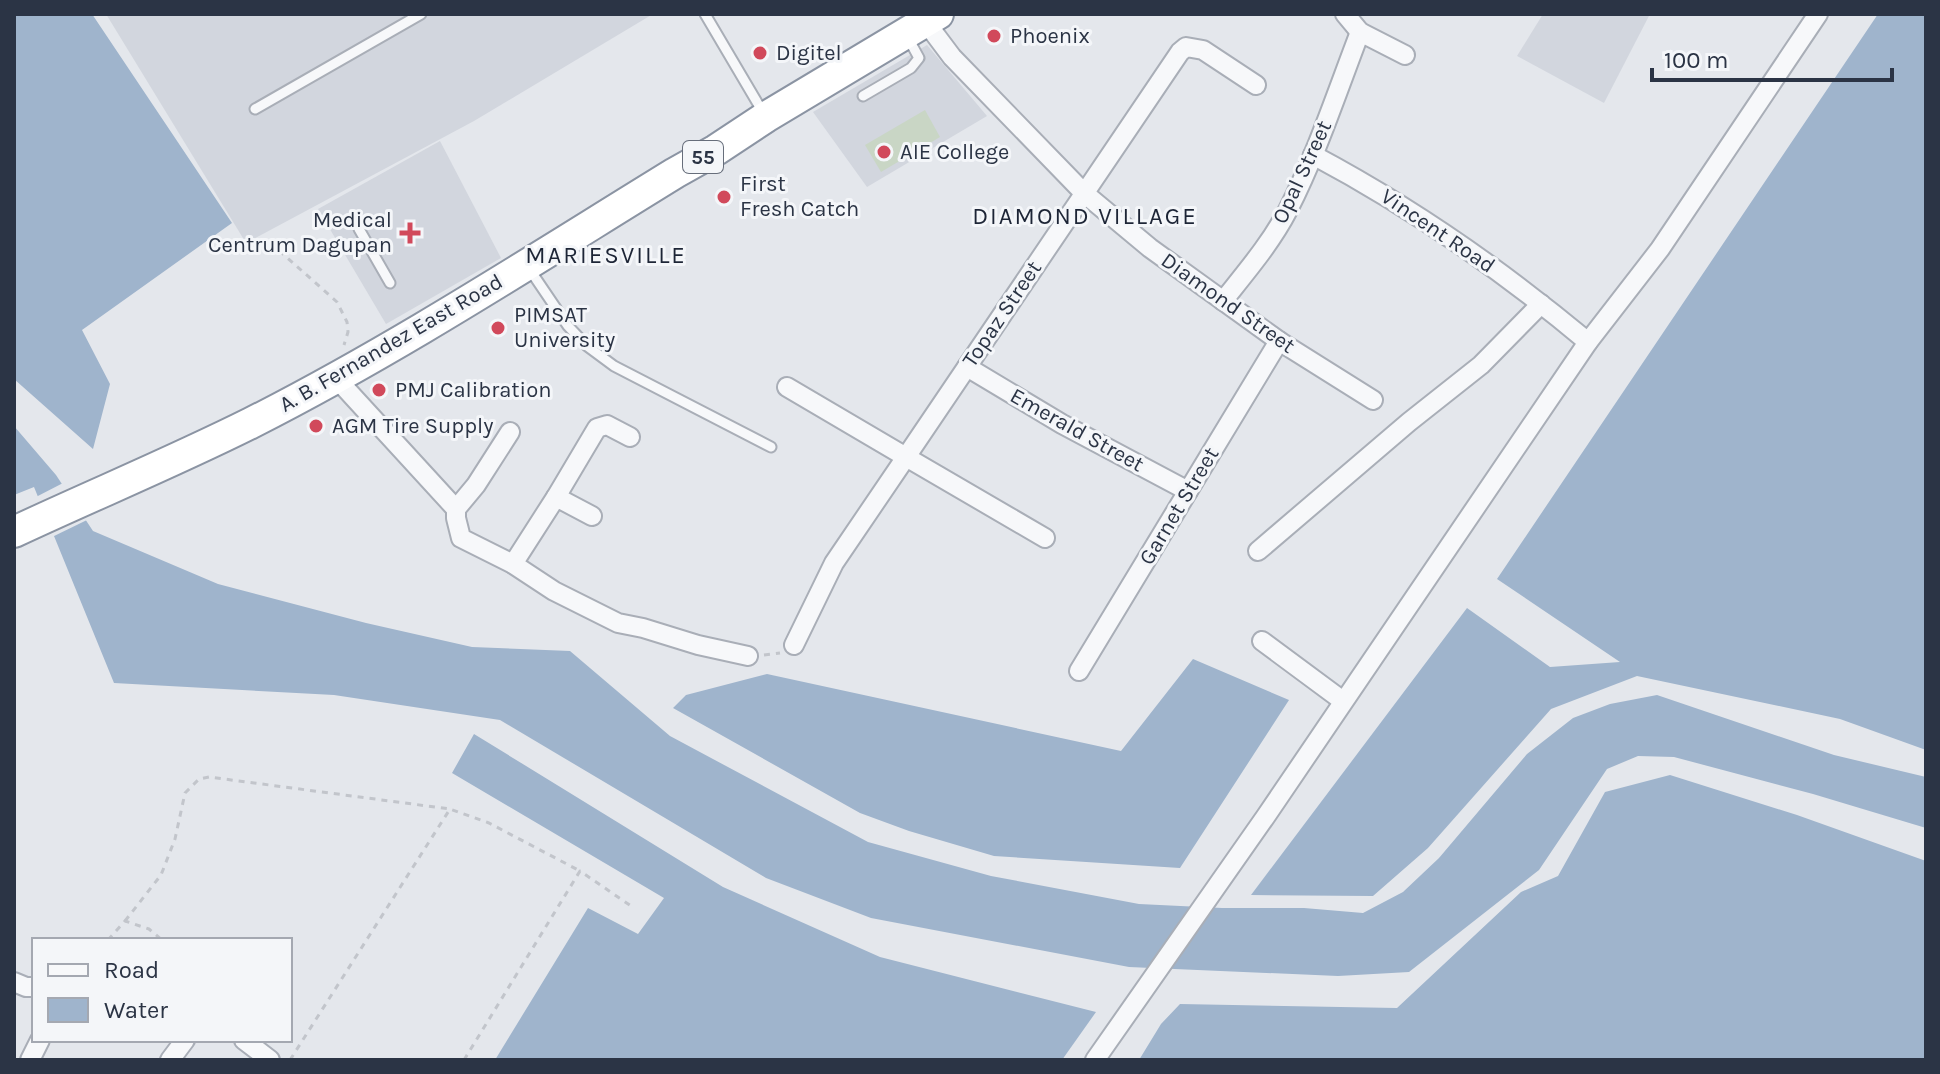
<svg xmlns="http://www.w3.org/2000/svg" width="1940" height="1074" viewBox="0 0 1940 1074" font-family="Karla,sans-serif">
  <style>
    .built { fill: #d2d6de }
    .green { fill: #c9d6c5 }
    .water { fill: #9fb4cc }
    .pier { fill: #e4e7ec }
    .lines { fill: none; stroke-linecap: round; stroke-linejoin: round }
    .service-casing { stroke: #a9aeb7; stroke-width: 13 }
    .minor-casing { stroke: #a9aeb7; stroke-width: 22 }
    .trunk-casing { stroke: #8b94a3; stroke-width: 34 }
    .path { stroke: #c2c5cb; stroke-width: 3; stroke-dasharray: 6 6; stroke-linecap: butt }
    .service { stroke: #f7f8fa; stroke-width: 9 }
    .minor { stroke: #f7f8fa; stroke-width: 18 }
    .trunk { stroke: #fff; stroke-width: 30 }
    .poi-dot { fill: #d1495b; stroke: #f4f6f9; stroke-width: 3 }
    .labels { text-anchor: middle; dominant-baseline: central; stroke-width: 6; stroke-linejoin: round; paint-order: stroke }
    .shield { fill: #f4f6f9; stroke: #676e7b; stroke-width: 2 }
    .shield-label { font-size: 20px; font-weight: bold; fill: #2b3445 }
    .poi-label { font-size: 22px; fill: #2b3445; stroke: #f4f6f9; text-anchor: start }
    .street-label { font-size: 22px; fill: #2b3445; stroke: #f4f6f9 }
    .neighbourhood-label { font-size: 24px; letter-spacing: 2px; fill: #1d2536; stroke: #f4f6f9 }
  </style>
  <rect width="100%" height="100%" fill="#e4e7ec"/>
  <!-- built -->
  <g class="built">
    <path d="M 106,14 L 653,14 L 474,121 L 246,243 Z"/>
    <path d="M 1543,14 L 1650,14 L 1604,103 L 1517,56 Z"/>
    <path d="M 927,45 L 987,116 L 867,187 L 813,112 Z"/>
    <path d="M 440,141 L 501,258 L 386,324 L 318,209 Z"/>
  </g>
  <!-- green -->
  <path class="green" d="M 925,110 L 940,137 L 881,172 L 865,145 Z"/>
  <!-- water -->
  <g class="water">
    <path d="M 14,14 L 92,14 L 232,223 L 82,330 L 110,384 L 93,449 L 14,379 Z"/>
    <path d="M 1878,14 L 1926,14 L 1926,750 L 1840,719 L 1637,676 L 1551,709 L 1428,848 L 1373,896 L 1251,895 L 1467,608 L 1550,667 L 1620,662 L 1497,579 Z"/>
    <path d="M 14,426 L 56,475 L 93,531 L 218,584 L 366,623 L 472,647 L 570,651 L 670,736 L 868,842 L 991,876 L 1139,904 L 1222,908 L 1304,908 L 1363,913 L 1403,892 L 1439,858 L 1527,754 L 1573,718 L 1610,704 L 1657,695 L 1834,755 L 1926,777 L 1926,828 L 1813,794 L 1674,757 L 1638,756 L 1607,769 L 1539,870 L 1409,972 L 1338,976 L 1129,967 L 871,918 L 766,878 L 500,720 L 334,695 L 114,683 L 34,487 L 14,495 Z"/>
    <path d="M 1193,659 L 1289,700 L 1180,868 L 994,856 L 909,831 L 860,813 L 673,708 L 686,695 L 767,674 L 1121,751 Z"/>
    <path d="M 474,734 L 723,887 L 880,957 L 1096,1012 L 1062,1060 L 495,1060 L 588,908 L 638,934 L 664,898 L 452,773 Z"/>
    <path d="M 1670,775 L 1797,815 L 1926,861 L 1926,1060 L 1139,1060 L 1161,1024 L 1180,1004 L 1397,1008 L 1521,892 L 1558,876 L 1605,792 Z"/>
  </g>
  <!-- pier -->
  <path class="pier" d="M 65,482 L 87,520 L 50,538 L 34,498 Z"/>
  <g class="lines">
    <defs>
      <g id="service">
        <path d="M 705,14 L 764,114"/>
        <path d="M 863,96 L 911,68 L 919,58 L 907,36"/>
        <path d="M 255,109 L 421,14"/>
        <path d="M 359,229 L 390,283"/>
        <path d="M 528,267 L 568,326 L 587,346 L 614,366 L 771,447"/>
      </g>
      <g id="minor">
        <path d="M 1345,14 L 1360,32 L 1405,55"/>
        <path d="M 925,21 L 952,57 L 1084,193 L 1150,248 L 1279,341 L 1373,400"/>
        <path d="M 1313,155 C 1411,207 1503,271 1588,342"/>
        <path d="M 1223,301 C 1246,272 1271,243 1288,210 C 1317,153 1337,92 1360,32"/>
        <path d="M 967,367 L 1062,424 L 1188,491"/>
        <path d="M 335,377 L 456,509 L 456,518 L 461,538 L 513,564 L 554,591 L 618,623 L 643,628 L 698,645 L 748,656"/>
        <path d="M 787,387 L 906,457 L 1180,52 L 1186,47 L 1203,50 L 1256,85"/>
        <path d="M 556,497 L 597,428 L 607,425 L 630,437"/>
        <path d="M 456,509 L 476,485 L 510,432"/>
        <path d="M 1258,551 L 1409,422 L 1481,365 L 1541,304"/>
        <path d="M 513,564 L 556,497 L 592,516"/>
        <path d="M 1262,641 L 1343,701"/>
        <path d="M 794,645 L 834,563 L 906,457 L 1045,538"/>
        <path d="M 1079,671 L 1279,341"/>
        <path d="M 14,982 L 26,987 L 34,987"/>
        <path d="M 244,1040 L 270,1060"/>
        <path d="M 30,1060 L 40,1040"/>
        <path d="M 170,1060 L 185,1040"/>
        <path d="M 1095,1060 L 1266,816 L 1588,342 L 1660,249 L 1818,14"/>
      </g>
      <path id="trunk" d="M 14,532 C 93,495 173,462 251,423 C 397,349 535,259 675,173 L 716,150 L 766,117 L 938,14"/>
    </defs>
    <!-- service casing -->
    <use href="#service" class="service-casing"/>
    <!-- minor casing -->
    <use href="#minor" class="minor-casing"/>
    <!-- trunk casing -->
    <use href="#trunk" class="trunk-casing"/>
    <!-- path -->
    <g class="path">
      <path d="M 257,244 L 274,246 L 337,302 L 347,322 L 348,332 L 344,345"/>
      <path d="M 764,655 L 780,653"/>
      <path d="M 125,921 L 161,875 L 175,839 L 185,793 L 199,779 L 209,777 L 450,809"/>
      <path d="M 108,940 L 125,921 L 149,929 L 162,940"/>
      <path d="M 290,1060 L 450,809 L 489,823 L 580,871"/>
      <path d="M 464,1060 L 580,871 L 631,906"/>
    </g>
    <!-- service -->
    <use href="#service" class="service"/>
    <!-- minor -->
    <use href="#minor" class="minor"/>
    <!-- trunk -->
    <use href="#trunk" class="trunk"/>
  </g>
  <!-- markers -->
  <g class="poi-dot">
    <circle cx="994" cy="36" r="8"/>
    <circle cx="760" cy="53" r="8"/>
    <circle cx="884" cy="152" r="8"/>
    <circle cx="724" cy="197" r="8"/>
    <path d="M406 221h8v8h8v8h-8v8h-8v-8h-8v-8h8z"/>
    <circle cx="498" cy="328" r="8"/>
    <circle cx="379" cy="390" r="8"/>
    <circle cx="316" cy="426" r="8"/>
  </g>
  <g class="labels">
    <!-- shield labels -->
    <rect class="shield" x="683" y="141" width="40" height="32" rx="6"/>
    <g class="shield-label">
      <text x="703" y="157">55</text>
    </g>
    <!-- poi labels -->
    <g class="poi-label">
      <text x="1010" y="36">Phoenix</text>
      <text x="776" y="53">Digitel</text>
      <text x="900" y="152">AIE College</text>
      <text x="740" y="184">First<tspan x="740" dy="25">Fresh Catch</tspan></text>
      <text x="392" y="220" text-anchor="end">Medical<tspan x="392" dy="25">Centrum Dagupan</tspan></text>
      <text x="514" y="315">PIMSAT<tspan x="514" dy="25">University</tspan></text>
      <text x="395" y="390">PMJ Calibration</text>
      <text x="332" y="426">AGM Tire Supply</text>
    </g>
    <!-- street labels -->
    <g class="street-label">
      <text transform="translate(1302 172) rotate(-65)">Opal Street</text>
      <text transform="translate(1438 231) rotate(34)">Vincent Road</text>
      <text transform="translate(1228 303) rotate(35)">Diamond Street</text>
      <text transform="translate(1002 314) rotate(-56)">Topaz Street</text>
      <text transform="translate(391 343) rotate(-30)">A. B. Fernandez East Road</text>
      <text transform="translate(1077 430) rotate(29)">Emerald Street</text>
      <text transform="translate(1179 506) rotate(-59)">Garnet Street</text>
    </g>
    <!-- neighbourhood labels -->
    <g class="neighbourhood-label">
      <text x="1085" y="216">DIAMOND VILLAGE</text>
      <text x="606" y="255">MARIESVILLE</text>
    </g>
  </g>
  <!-- border -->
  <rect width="1940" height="1074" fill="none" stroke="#2b3445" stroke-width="32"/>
  <!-- legend -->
  <rect x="32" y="938" width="260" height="104" fill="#f4f6f9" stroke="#a4a8b1" stroke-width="2"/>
  <rect x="48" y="964" width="40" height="12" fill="#f7f8fa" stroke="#a4a8b1" stroke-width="2"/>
  <text x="104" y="978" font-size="24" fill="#2b3445">Road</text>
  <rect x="48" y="998" width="40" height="24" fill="#9fb4cc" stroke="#a4a8b1" stroke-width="2"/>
  <text x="104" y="1018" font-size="24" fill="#2b3445">Water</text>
  <!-- scale -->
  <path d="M1652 68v12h240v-12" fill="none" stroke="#2b3445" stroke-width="4"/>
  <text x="1664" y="68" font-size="24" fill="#2b3445" stroke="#f4f6f9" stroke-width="6" paint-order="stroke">100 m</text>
</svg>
